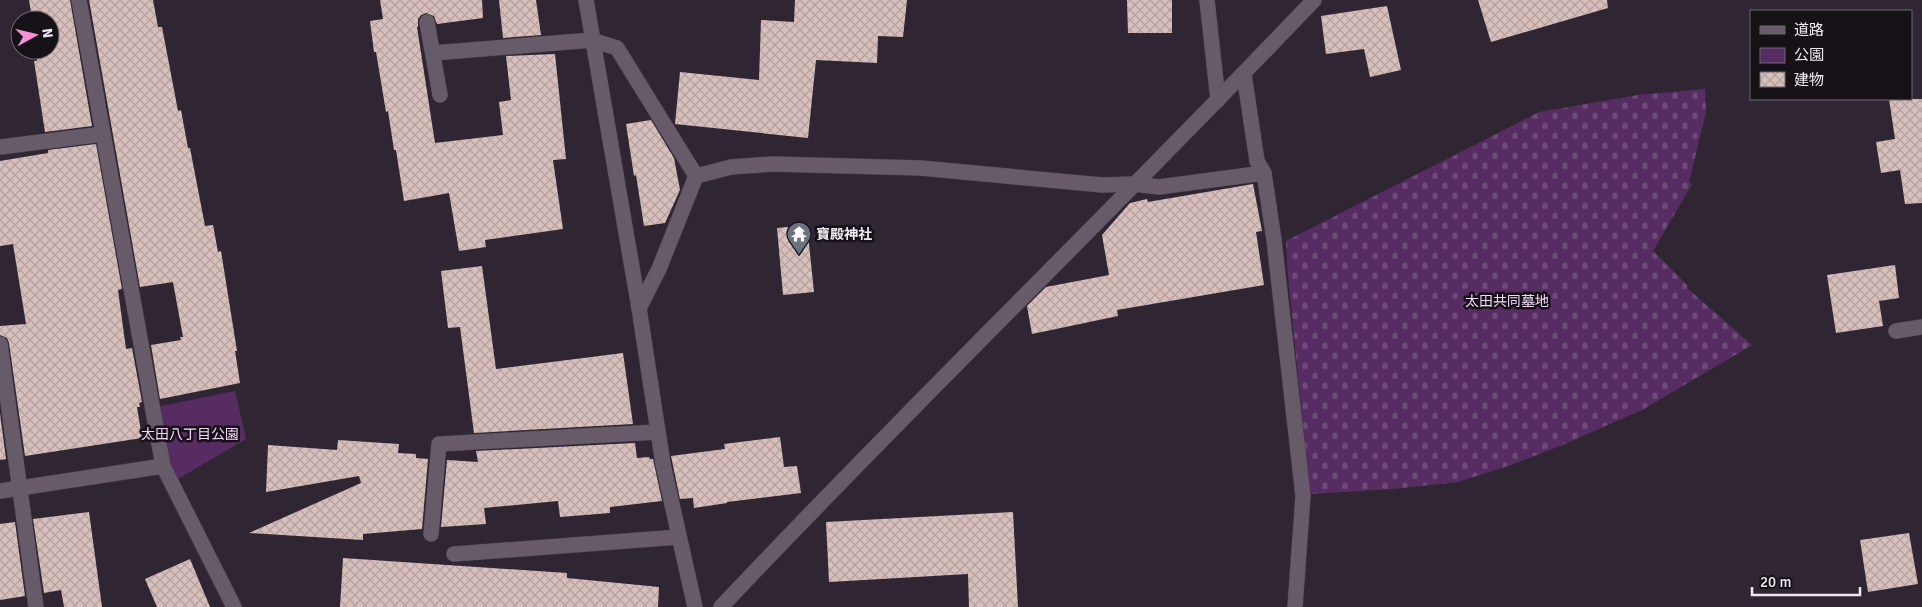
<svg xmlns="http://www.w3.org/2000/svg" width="1922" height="607" viewBox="0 0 1922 607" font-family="Signika,'Noto Sans JP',sans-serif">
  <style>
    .cemetery { fill: url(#cemetery-stones) }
    .park { fill: #572c63 }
    .building { fill: url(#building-cross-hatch) }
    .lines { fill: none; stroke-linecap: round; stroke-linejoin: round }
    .minor-casing { stroke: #4c434f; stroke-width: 16 }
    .minor { stroke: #675b6a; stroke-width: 15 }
    .labels { text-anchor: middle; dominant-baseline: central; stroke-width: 5; stroke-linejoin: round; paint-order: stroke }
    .poi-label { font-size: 14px; font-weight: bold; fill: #f0e9f2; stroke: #161117; text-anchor: start }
    .park-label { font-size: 14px; fill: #f4d8fc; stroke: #161117 }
  </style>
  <defs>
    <pattern id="cemetery-stones" width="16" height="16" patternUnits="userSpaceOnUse" patternTransform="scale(1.25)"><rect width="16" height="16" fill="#572c63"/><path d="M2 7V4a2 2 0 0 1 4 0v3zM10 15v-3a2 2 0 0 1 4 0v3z" fill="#6f4b7a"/></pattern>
    <pattern id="building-cross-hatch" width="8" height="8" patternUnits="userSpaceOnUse" patternTransform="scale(1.25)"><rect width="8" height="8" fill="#d8bfbc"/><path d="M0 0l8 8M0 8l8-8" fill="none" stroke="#b4a19f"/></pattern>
  </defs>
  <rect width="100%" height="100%" fill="#302633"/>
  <!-- cemetery -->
  <path class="cemetery" d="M 1705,89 L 1706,112 L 1689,182 L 1692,184 L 1653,251 L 1687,285 L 1687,288 L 1752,345 L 1644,409 L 1560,446 L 1511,465 L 1458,482 L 1393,489 L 1310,494 L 1288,276 L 1286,241 L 1539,112 L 1638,95 Z"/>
  <!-- park -->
  <path class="park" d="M 235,391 L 246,439 L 171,483 L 152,408 Z"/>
  <!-- building -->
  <g class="building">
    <path d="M 29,0 L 70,0 L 92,126 L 45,132 L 34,61 L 37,61 L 35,50 L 50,50 L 50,20 L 30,20 L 30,18 L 32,18 Z"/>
    <path d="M 89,0 L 153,0 L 158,27 L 162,27 L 178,111 L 181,110 L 188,148 L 190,148 L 205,226 L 213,225 L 218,252 L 221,251 L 237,351 L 235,351 L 240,383 L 160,399 L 151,345 L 181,340 L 180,337 L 183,337 L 173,282 L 140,287 Z"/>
    <path d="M 380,0 L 482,0 L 483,18 L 437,24 L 434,16 L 426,13 L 421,15 L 418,19 L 418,27 L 417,27 L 435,143 L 503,135 L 499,102 L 511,100 L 506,56 L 555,54 L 566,159 L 553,160 L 563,229 L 485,240 L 486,247 L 459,251 L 449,193 L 404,201 L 396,150 L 394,150 L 388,111 L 386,112 L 376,52 L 374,52 L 370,21 L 383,19 Z"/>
    <path d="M 499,0 L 536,0 L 541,35 L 503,38 Z"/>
    <path d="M 795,0 L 907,0 L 903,37 L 878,36 L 877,63 L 816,60 L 808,138 L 675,124 L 680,72 L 759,80 L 761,20 L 794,22 Z"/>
    <path d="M 1127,0 L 1172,0 L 1172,33 L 1128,33 Z"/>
    <path d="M 1478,0 L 1607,0 L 1608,8 L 1491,42 Z"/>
    <path d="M 1387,6 L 1401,70 L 1370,77 L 1364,49 L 1326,54 L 1321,16 Z"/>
    <path d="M 1889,99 L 1922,99 L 1922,203 L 1905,204 L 1900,170 L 1881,173 L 1876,142 L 1895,139 Z"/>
    <path d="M 651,120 L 674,158 L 680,190 L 665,223 L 644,226 L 636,175 L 634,176 L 626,124 Z"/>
    <path d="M 96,144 L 122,289 L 118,290 L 126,349 L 132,348 L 142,402 L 139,403 L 140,407 L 137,407 L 142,438 L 25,456 L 9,343 L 7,338 L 0,335 L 0,326 L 26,324 L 13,244 L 0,246 L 0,161 L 48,153 L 48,150 Z"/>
    <path d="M 1253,184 L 1262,231 L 1256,232 L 1264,285 L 1117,310 L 1118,316 L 1032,334 L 1027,306 L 1046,287 L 1109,275 L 1102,235 L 1130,203 L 1147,199 L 1148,202 Z"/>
    <path d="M 807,225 L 814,292 L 783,295 L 777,228 Z"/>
    <path d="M 1895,265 L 1899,298 L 1879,301 L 1883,326 L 1836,333 L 1827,275 Z"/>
    <path d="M 482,266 L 496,369 L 623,353 L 633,424 L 474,433 L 460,327 L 448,328 L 441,271 Z"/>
    <path d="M 0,413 L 6,459 L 0,460 Z"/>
    <path d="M 780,437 L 784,467 L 797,466 L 801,493 L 727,502 L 727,503 L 694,508 L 693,498 L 680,499 L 671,456 L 725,449 L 724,444 Z"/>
    <path d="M 338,440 L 399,444 L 398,453 L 416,454 L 416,458 L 428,459 L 422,529 L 363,534 L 363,540 L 249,533 L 361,483 L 359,476 L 266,492 L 268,445 L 337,450 Z"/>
    <path d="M 635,443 L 637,458 L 649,457 L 650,459 L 653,459 L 662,501 L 610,507 L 610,513 L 560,517 L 558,501 L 484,508 L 486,524 L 441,527 L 447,460 L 478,462 L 476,451 Z"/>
    <path d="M 89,512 L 102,607 L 64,607 L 61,590 L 44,593 L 33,519 Z"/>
    <path d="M 1013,512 L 1018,607 L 969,607 L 968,574 L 829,582 L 826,522 Z"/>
    <path d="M 15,522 L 25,596 L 0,600 L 0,524 Z"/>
    <path d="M 1909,533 L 1918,584 L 1868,592 L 1860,540 Z"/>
    <path d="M 343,558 L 567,573 L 567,578 L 659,587 L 658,607 L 340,607 Z"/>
    <path d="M 190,559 L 210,607 L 157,607 L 145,579 Z"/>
  </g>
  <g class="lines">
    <defs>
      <g id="minor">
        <path d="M 79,0 L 163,466 L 234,607"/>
        <path d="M 586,0 L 639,308 L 663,464 L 695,607"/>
        <path d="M 1207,0 L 1218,100"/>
        <path d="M 427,22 L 440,95"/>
        <path d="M 433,53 L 592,40 L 617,48 L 696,176 L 731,167 L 773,164 L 921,168 L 1102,185 L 1134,184 L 1159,187 L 1264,173"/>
        <path d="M 1244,74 L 1257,161 L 1264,173 L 1274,240 L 1303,496 L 1295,607"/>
        <path d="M 0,147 L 103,134"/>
        <path d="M 639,308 L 659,269 L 696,176"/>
        <path d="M 1896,331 L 1922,327"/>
        <path d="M 0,344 L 36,607"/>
        <path d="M 0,491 L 163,466"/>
        <path d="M 431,534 L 439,444 L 658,432"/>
        <path d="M 454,554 L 679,537"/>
        <path d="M 721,607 C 915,401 1119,205 1314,0"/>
      </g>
    </defs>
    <!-- minor casing -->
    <use href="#minor" class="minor-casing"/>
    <!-- minor -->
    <use href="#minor" class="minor"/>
  </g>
  <!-- icons -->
  <defs>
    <symbol id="temple-pin" viewBox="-11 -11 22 30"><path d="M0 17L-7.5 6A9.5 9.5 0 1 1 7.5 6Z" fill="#6b7280" stroke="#161117"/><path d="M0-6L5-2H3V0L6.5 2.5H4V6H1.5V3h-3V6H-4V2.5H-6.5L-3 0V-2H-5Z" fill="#fff"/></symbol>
  </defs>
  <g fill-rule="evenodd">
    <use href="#temple-pin" x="785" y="220" width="28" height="38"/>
  </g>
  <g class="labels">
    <!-- poi labels -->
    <g class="poi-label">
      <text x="816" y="234">寶殿神社</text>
    </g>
    <!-- park labels -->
    <g class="park-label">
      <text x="1507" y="301">太田共同墓地</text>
      <text x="190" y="434">太田八丁目公園</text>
    </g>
  </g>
  <!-- legend -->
  <rect x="1750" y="10" width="162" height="90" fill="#161117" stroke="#6d676f"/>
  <rect x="1760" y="26" width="25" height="8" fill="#675b6a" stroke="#6d676f"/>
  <text x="1794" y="35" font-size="15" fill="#f0e9f2">道路</text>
  <rect x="1760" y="48" width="25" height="15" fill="#572c63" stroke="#6d676f"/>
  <text x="1794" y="60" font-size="15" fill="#f0e9f2">公園</text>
  <rect x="1760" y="72" width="25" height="15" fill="url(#building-cross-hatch)" stroke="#6d676f"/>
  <text x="1794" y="85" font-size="15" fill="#f0e9f2">建物</text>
  <!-- north arrow -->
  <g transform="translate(35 35) rotate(82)"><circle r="24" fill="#161117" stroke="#6d676f"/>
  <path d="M0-4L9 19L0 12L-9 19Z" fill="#f391d5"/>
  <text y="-8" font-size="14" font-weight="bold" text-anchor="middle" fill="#f0e9f2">N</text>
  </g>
  <!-- scale -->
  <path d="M1752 587v8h108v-8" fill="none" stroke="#f0e9f2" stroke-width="2.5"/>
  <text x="1760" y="587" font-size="15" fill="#f0e9f2" stroke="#161117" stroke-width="4" paint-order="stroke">20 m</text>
</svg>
